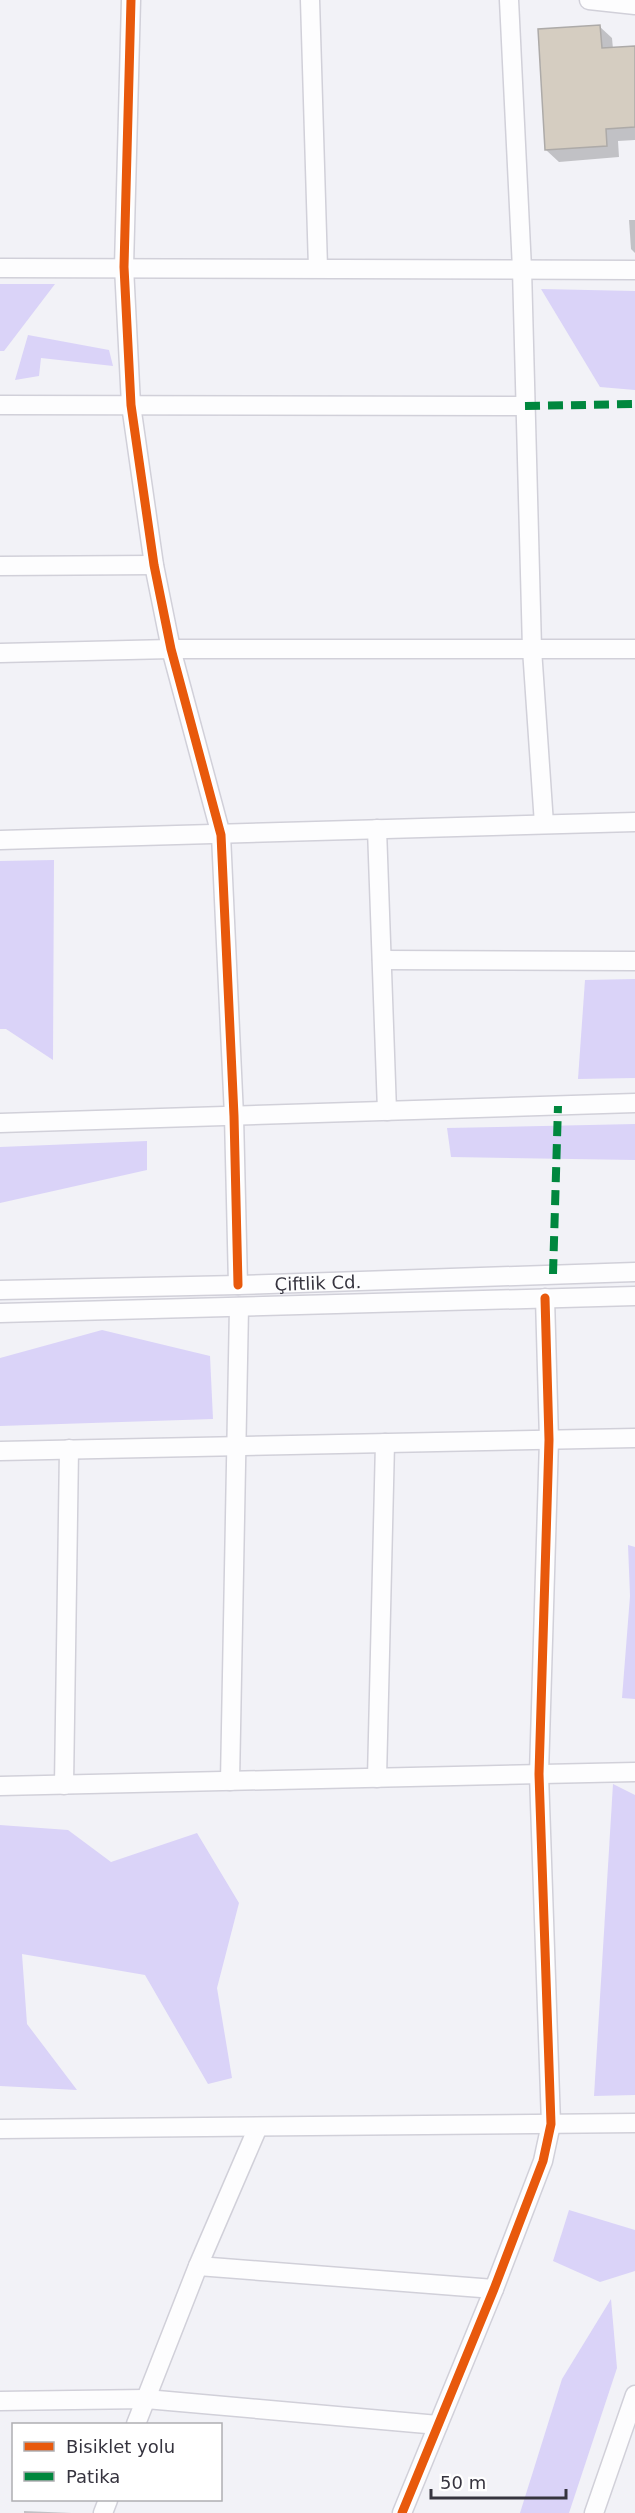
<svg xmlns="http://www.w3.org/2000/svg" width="635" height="2513" viewBox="0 0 635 2513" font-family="'DejaVu Sans',sans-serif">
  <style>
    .green { fill: #dad3f8 }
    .shadow { fill: #0003 }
    .building { fill: #d5cdc1; stroke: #adaaa8; stroke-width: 1.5 }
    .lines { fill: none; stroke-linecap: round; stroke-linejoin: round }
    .minor-casing { stroke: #d1d0d9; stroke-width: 21 }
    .minor { stroke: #fdfdfe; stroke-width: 18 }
    .quiet { stroke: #00873e; stroke-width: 8; stroke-dasharray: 15 8; stroke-linecap: butt }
    .cycleway-casing { stroke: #fff; stroke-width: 13 }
    .cycleway { stroke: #e8590c; stroke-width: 9 }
    .labels { text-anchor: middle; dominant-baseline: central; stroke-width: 4.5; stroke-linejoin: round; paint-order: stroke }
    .street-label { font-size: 18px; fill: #36343f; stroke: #fff }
  </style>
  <rect width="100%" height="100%" fill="#f2f2f7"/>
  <!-- green -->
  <g class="green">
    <path d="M 0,284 L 55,284 L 4,351 L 0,351 Z"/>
    <path d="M 541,289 L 635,291 L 635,390 L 600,387 Z"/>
    <path d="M 28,335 L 109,350 L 113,366 L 41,358 L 39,376 L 15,380 Z"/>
    <path d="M 54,860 L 53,1060 L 6,1029 L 0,1029 L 0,861 Z"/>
    <path d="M 635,979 L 635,1078 L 578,1079 L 585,980 Z"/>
    <path d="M 635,1124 L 635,1160 L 451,1157 L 447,1128 Z"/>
    <path d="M 147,1141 L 147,1170 L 0,1203 L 0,1147 Z"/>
    <path d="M 102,1330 L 210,1356 L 213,1419 L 0,1426 L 0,1358 Z"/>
    <path d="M 628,1545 L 635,1547 L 635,1699 L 622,1698 L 630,1596 Z"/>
    <path d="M 613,1784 L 635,1795 L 635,2095 L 594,2096 Z"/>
    <path d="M 0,1825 L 68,1830 L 111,1862 L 197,1833 L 239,1903 L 217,1988 L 232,2078 L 208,2084 L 145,1975 L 22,1954 L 27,2024 L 77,2090 L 0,2086 Z"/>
    <path d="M 569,2210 L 635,2230 L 635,2271 L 600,2282 L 553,2261 Z"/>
    <path d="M 611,2299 L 617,2368 L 569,2513 L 520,2513 L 562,2379 Z"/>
  </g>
  <!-- shadow -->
  <g class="shadow">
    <path d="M 599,26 L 612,38 L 613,49 L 635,47 L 635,140 L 618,141 L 619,157 L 559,162 L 546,150 Z"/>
    <path d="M 629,220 L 635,220 L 635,253 L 631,249 Z"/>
    <path d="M 24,2511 L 72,2513 L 24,2513 Z"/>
  </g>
  <!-- building -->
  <path class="building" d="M 600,25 L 602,48 L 635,46 L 635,127 L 606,129 L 607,146 L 545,150 L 538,29 Z"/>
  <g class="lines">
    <defs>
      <g id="minor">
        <path d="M 131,0 L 124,267 L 131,405 L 154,565 L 171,649 L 221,835 L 234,1116 L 238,1285"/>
        <path d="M 310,0 L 318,268"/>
        <path d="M 509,0 L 522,269 L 532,649 L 544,824"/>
        <path d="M 589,0 L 635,5"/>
        <path d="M 0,268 L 635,270"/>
        <path d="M 0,405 L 525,406"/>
        <path d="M 0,566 L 154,565"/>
        <path d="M 0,653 L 171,649 L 635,649"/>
        <path d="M 377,829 L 387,1111"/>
        <path d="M 0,840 L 635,822"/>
        <path d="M 382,960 L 635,961"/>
        <path d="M 0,1123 L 635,1103"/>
        <path id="s1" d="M 0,1290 L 238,1285 L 635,1272"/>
        <path d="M 0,1313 L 635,1296"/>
        <path d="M 0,1451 L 635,1438"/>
        <path d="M 377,1778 L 385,1443"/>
        <path d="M 230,1781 L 239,1307"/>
        <path d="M 64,1785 L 69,1449"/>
        <path d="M 0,1786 L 635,1772"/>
        <path d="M 0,2129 L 635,2123"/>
        <path d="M 198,2266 L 494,2289"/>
        <path d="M 0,2401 L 146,2399 L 438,2425"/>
        <path d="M 136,2424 L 198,2266 L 258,2127"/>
        <path d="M 103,2513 L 108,2500"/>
        <path d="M 402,2513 L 494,2289 L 543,2161 L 551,2124 L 539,1774 L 549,1440 L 545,1298"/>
        <path d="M 594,2513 L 635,2395"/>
      </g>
    </defs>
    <!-- minor casing -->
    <use href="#minor" class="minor-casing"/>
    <!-- minor -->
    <use href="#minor" class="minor"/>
    <!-- quiet -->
    <g class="quiet">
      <path d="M 525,406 L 635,404"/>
      <path d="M 553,1274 L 558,1106"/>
    </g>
    <defs>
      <g id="cycleway">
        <path d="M 131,0 L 124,267 L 131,405 L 154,565 L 171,649 L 221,835 L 234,1116 L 238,1285"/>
        <path d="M 402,2513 L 494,2289 L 543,2161 L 551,2124 L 539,1774 L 549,1440 L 545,1298"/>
      </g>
    </defs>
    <!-- cycleway casing -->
    <use href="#cycleway" class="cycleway-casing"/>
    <!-- cycleway -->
    <use href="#cycleway" class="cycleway"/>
  </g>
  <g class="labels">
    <!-- street labels -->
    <g class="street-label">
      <text stroke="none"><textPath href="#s1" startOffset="318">Çiftlik Cd.</textPath></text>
    </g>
  </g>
  <!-- legend -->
  <rect x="12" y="2423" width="210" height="78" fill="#ffffff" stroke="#afaeb2" stroke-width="1.5"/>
  <rect x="24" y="2442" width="30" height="9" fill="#e8590c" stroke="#afaeb2" stroke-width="1.5"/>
  <text x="66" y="2453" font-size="18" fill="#36343f">Bisiklet yolu</text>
  <rect x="24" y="2472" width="30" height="9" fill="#00873e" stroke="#afaeb2" stroke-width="1.5"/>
  <text x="66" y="2483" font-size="18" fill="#36343f">Patika</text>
  <!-- scale -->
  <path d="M431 2489v9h135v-9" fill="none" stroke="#36343f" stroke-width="3"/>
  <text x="440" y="2489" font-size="18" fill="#36343f" stroke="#ffffff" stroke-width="4.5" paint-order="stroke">50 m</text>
</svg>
